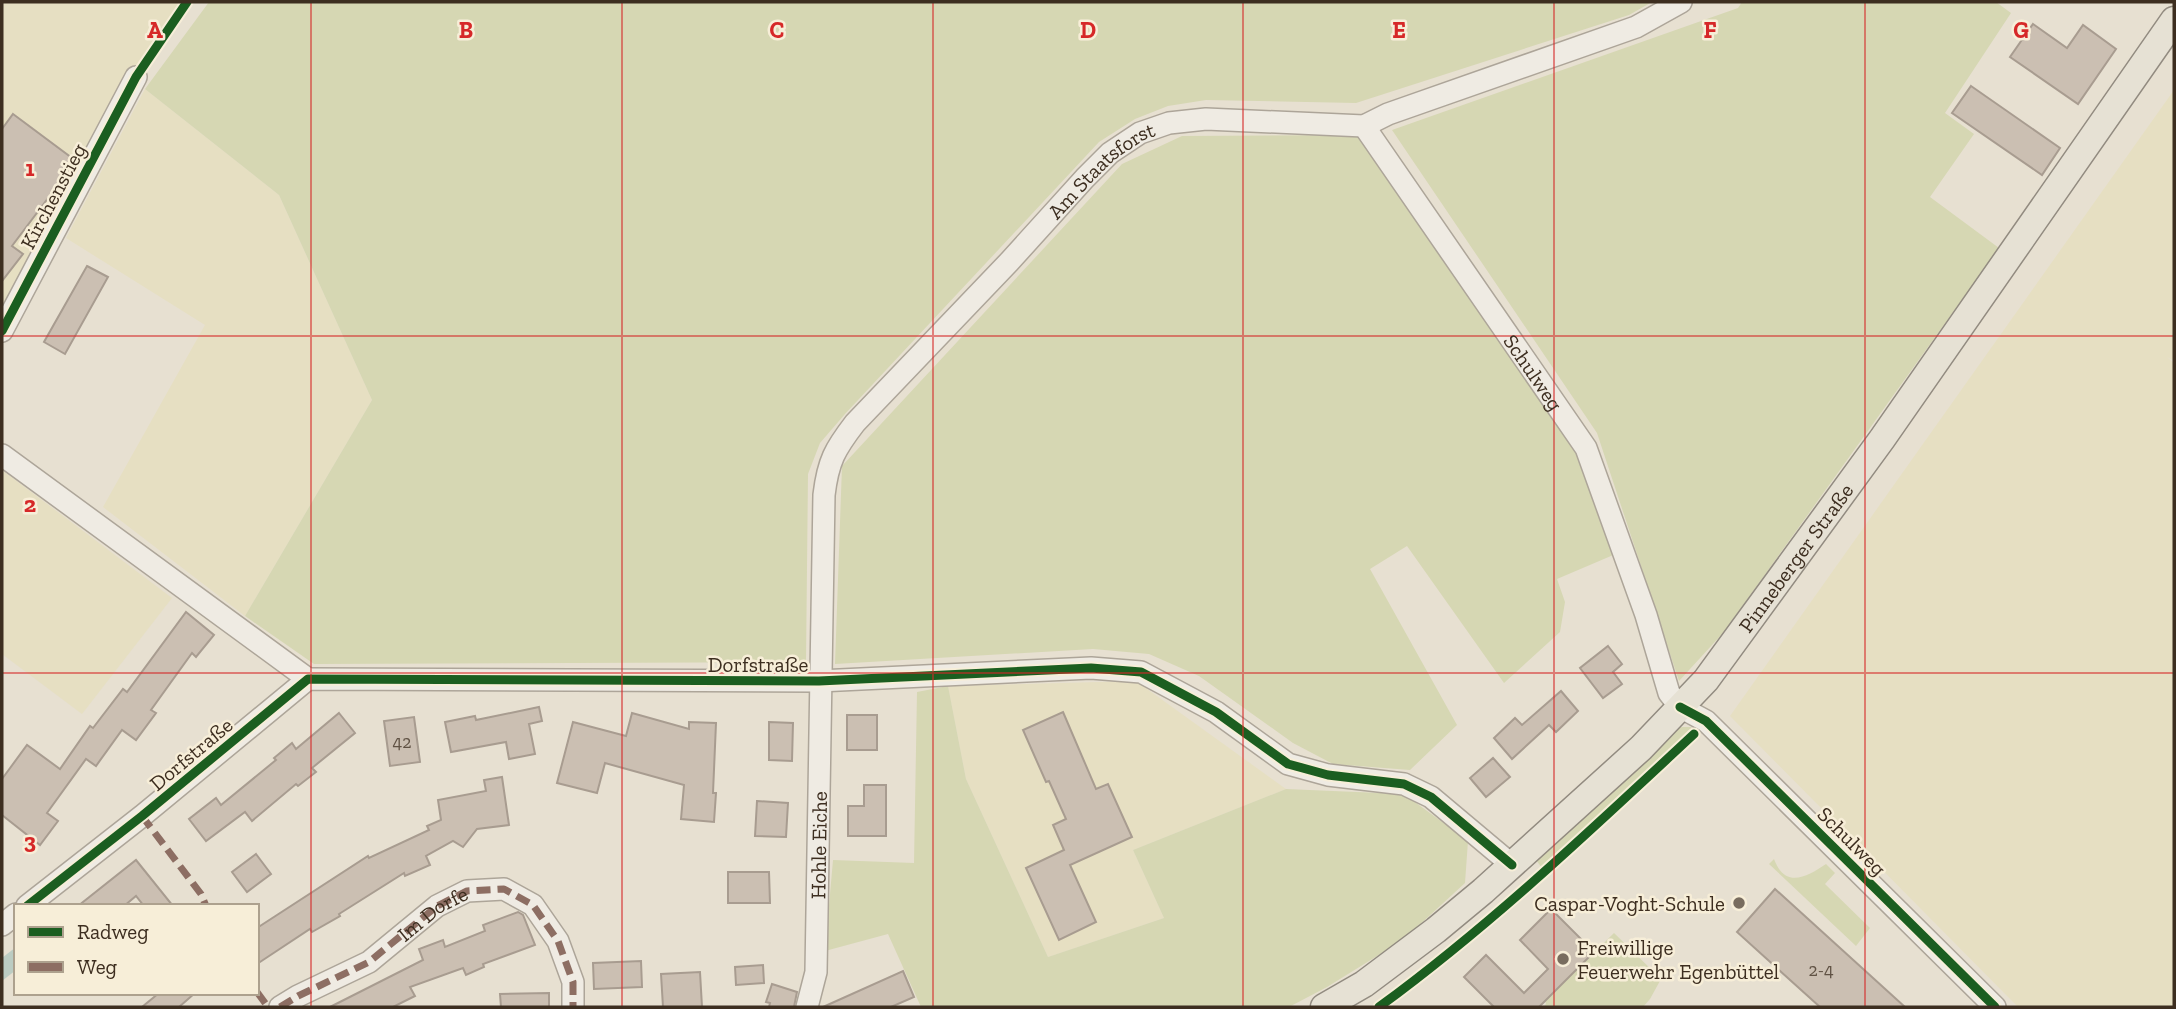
<svg xmlns="http://www.w3.org/2000/svg" width="2176" height="1009" viewBox="0 0 2176 1009" font-family="'Zilla Slab',serif">
  <style>
    .farmland { fill: #e6dfc2 }
    .green { fill: #d6d7b3 }
    .water { fill: #bcccc2 }
    .building { fill: #cbbfb2; stroke: #a89c90; stroke-width: 2 }
    .lines { fill: none; stroke-linecap: round; stroke-linejoin: round }
    .minor-casing { stroke: #ada599; stroke-width: 24 }
    .major-casing { stroke: #928b80; stroke-width: 29 }
    .minor { stroke: #efebe3; stroke-width: 21 }
    .major { stroke: #e6e1d4; stroke-width: 26 }
    .quiet { stroke: #8d6e63; stroke-width: 7; stroke-dasharray: 14 7; stroke-linecap: butt }
    .cycleway-casing { stroke: #f7eed8; stroke-width: 13 }
    .cycleway { stroke: #1b5e20; stroke-width: 9 }
    .grid { fill: none; stroke: #d62828; stroke-width: 2; stroke-opacity: 0.55 }
    .poi-dot { fill: #786c5e; stroke: #f7eed8; stroke-width: 2.5 }
    .labels { text-anchor: middle; dominant-baseline: central; stroke-width: 5; stroke-linejoin: round; paint-order: stroke }
    .number-label { font-size: 18px; fill: #605244 }
    .street-label { font-size: 21px; fill: #3d2e20; stroke: #f7eed8 }
    .poi-label { font-size: 21px; fill: #3d2e20; stroke: #f7eed8; text-anchor: end }
    .grid-label { font-size: 23px; text-anchor: middle; font-weight: bold; fill: #d62828; stroke: #f7eed8; stroke-width: 5; stroke-linejoin: round; paint-order: stroke }
  </style>
  <rect width="100%" height="100%" fill="#e7e0d1"/>
  <!-- farmland -->
  <g class="farmland">
    <path d="M 2,2 L 181,2 L 133,70 L 2,309 Z"/>
    <path d="M 145,89 L 279,195 L 372,400 L 245,616 L 103,507 L 205,325 L 66,238 Z"/>
    <path d="M 2174,90 L 2174,361 L 2167,357 L 2174,363 L 2174,1007 L 2018,1007 L 1730,716 Z"/>
    <path d="M 2,470 L 172,598 L 82,714 L 2,654 Z"/>
    <path d="M 1136,681 L 1286,789 L 1133,850 L 1164,918 L 1048,957 L 966,779 L 948,686 Z"/>
  </g>
  <!-- green -->
  <g class="green">
    <path d="M 209,2 L 1652,2 L 1629,15 L 1356,103 L 1206,100 L 1168,106 L 1135,119 L 1099,142 L 845,414 L 820,443 L 808,474 L 806,662 L 314,664 L 245,616 L 372,400 L 279,195 L 145,89 Z"/>
    <path d="M 1742,2 L 1996,2 L 2011,13 L 1945,113 L 1974,134 L 1930,197 L 1999,248 L 1723,633 L 1679,681 L 1597,433 L 1392,130 L 1738,8 Z"/>
    <path d="M 1358,135 L 1578,450 L 1618,553 L 1557,579 L 1565,602 L 1560,632 L 1504,683 L 1407,546 L 1370,569 L 1457,725 L 1410,770 L 1333,764 L 1293,743 L 1199,676 L 1149,654 L 1093,649 L 835,664 L 842,466 L 1122,164 L 1182,136 Z"/>
    <path d="M 948,686 L 966,779 L 1048,957 L 1164,918 L 1133,850 L 1286,789 L 1404,794 L 1468,841 L 1465,883 L 1403,940 L 1327,987 L 1289,1007 L 921,1007 L 888,934 L 825,951 L 833,860 L 914,863 L 917,692 Z"/>
    <path d="M 1682,727 L 1691,727 L 1693,730 L 1542,868 L 1536,860 L 1674,729 Z"/>
    <path d="M 1774,859 C 1785,889 1807,877 1826,864 L 1835,873 L 1825,884 L 1870,928 L 1856,946 L 1769,864 Z"/>
    <path d="M 1614,933 L 1661,979 L 1650,999 L 1643,1007 L 1543,1007 L 1546,1004 L 1545,1001 Z"/>
  </g>
  <!-- water -->
  <path class="water" d="M 16,947 L 16,970 L 2,981 L 2,958 Z"/>
  <!-- building -->
  <g class="building">
    <path d="M 2033,24 L 2067,48 L 2083,25 L 2116,49 L 2078,104 L 2010,57 Z"/>
    <path d="M 1971,86 L 2060,148 L 2042,175 L 1952,113 Z"/>
    <path d="M 13,114 L 76,161 L 12,246 L 23,254 L 2,281 L 2,129 Z"/>
    <path d="M 87,266 L 108,277 L 65,354 L 44,342 Z"/>
    <path d="M 186,612 L 214,635 L 196,657 L 192,653 L 151,710 L 156,713 L 136,740 L 122,730 L 96,766 L 86,759 L 47,813 L 58,821 L 40,845 L 2,815 L 2,779 L 27,745 L 60,769 L 90,726 L 93,728 L 123,689 L 127,692 Z"/>
    <path d="M 1608,646 L 1622,664 L 1613,672 L 1622,684 L 1603,698 L 1580,668 Z"/>
    <path d="M 1561,691 L 1578,711 L 1556,732 L 1549,725 L 1512,759 L 1494,738 L 1515,718 L 1522,725 Z"/>
    <path d="M 539,707 L 542,721 L 529,724 L 535,754 L 509,759 L 506,742 L 451,752 L 445,722 L 475,716 L 476,720 Z"/>
    <path d="M 1063,712 L 1096,789 L 1108,784 L 1132,837 L 1070,865 L 1096,922 L 1059,940 L 1026,868 L 1064,850 L 1053,825 L 1066,819 L 1049,781 L 1046,782 L 1023,730 Z"/>
    <path d="M 339,713 L 355,733 L 312,768 L 316,772 L 298,786 L 296,784 L 252,821 L 245,812 L 206,841 L 189,819 L 216,798 L 221,805 L 276,760 L 274,758 L 292,743 L 296,749 Z"/>
    <path d="M 632,713 L 689,729 L 689,722 L 716,723 L 713,793 L 716,793 L 714,822 L 681,819 L 684,785 L 605,763 L 597,793 L 557,783 L 573,722 L 626,736 Z"/>
    <rect x="847" y="715" width="30" height="35"/>
    <path d="M 414,717 L 420,762 L 390,766 L 384,721 Z"/>
    <path d="M 769,722 L 793,723 L 792,761 L 769,760 Z"/>
    <path d="M 1493,758 L 1510,777 L 1486,797 L 1470,778 Z"/>
    <path d="M 502,777 L 509,825 L 477,829 L 463,847 L 453,841 L 426,856 L 430,865 L 405,876 L 404,873 L 339,914 L 340,916 L 312,932 L 310,929 L 257,964 L 257,928 L 368,856 L 369,858 L 429,830 L 427,826 L 441,820 L 438,800 L 486,791 L 484,780 Z"/>
    <path d="M 864,785 L 886,785 L 886,836 L 848,836 L 848,806 L 864,806 Z"/>
    <path d="M 757,801 L 788,803 L 786,837 L 755,836 Z"/>
    <path d="M 256,854 L 271,874 L 247,892 L 232,872 Z"/>
    <path d="M 136,860 L 173,906 L 144,906 L 136,896 L 124,906 L 78,906 Z"/>
    <path d="M 728,872 L 769,872 L 770,903 L 728,903 Z"/>
    <path d="M 1775,889 L 1905,1007 L 1820,1007 L 1737,932 Z"/>
    <path d="M 1551,909 L 1594,952 L 1539,1007 L 1494,1007 L 1464,977 L 1486,955 L 1524,993 L 1548,969 L 1520,940 Z"/>
    <path d="M 518,912 L 523,915 L 535,945 L 483,964 L 484,967 L 466,975 L 463,968 L 410,987 L 415,996 L 393,1007 L 330,1007 L 423,960 L 419,949 L 443,940 L 445,947 L 485,931 L 483,925 Z"/>
    <path d="M 641,961 L 642,987 L 594,989 L 593,963 Z"/>
    <path d="M 763,965 L 764,983 L 736,985 L 735,967 Z"/>
    <path d="M 903,971 L 914,997 L 891,1007 L 823,1007 Z"/>
    <path d="M 700,972 L 702,1007 L 663,1007 L 661,974 Z"/>
    <path d="M 772,984 L 797,992 L 794,1007 L 769,1007 L 770,1003 L 766,1002 Z"/>
    <path d="M 159,993 L 195,993 L 179,1007 L 142,1007 Z"/>
    <path d="M 549,993 L 549,1007 L 501,1007 L 500,994 Z"/>
  </g>
  <g class="lines">
    <defs>
      <g id="minor">
        <path id="s1" d="M 1364,126 L 1586,448 L 1646,615 L 1669,693 L 1680,707 L 1706,721 L 1995,1007"/>
        <path d="M 2,331 L 136,77"/>
        <path d="M 2,455 L 308,679"/>
        <path d="M 27,906 L 142,816 L 308,679 L 819,681 L 1091,668 L 1141,672 L 1216,712 L 1288,764 L 1328,775 L 1404,784 L 1431,797 L 1512,865"/>
        <path d="M 2,925 L 16,914"/>
        <path id="s2" d="M 280,1007 L 298,996 L 369,962 L 437,906 L 467,891 L 504,889 L 533,905 L 558,941 L 573,982 L 573,1007"/>
        <path id="s3" d="M 807,1007 L 816,972 L 824,495 C 828,461 835,449 855,423 L 1009,262 L 1085,178 L 1110,153 L 1140,133 L 1169,123 L 1206,119 L 1364,126 L 1388,114 L 1636,27 L 1681,2"/>
      </g>
      <g id="major">
        <path id="s4" d="M 1324,1007 L 1364,984 L 1436,930 L 1483,891 L 1641,748 L 1706,680 L 1882,439 L 2174,20"/>
      </g>
    </defs>
    <!-- minor casing -->
    <use href="#minor" class="minor-casing"/>
    <!-- major casing -->
    <use href="#major" class="major-casing"/>
    <!-- minor -->
    <use href="#minor" class="minor"/>
    <!-- major -->
    <use href="#major" class="major"/>
    <!-- quiet -->
    <g class="quiet">
      <path d="M 142,816 L 201,894 L 206,906"/>
      <path d="M 257,992 L 268,1007"/>
      <path d="M 280,1007 L 298,996 L 369,962 L 437,906 L 467,891 L 504,889 L 533,905 L 558,941 L 573,982 L 573,1007"/>
    </g>
    <defs>
      <g id="cycleway">
        <path d="M 2,331 L 136,77 L 187,2"/>
        <path d="M 1680,707 L 1706,721 L 1995,1007"/>
        <path d="M 27,906 L 142,816 L 308,679 L 819,681 L 1091,668 L 1141,672 L 1216,712 L 1288,764 L 1328,775 L 1404,784 L 1431,797 L 1512,865"/>
        <path d="M 1379,1007 C 1491,925 1592,829 1694,734"/>
      </g>
    </defs>
    <!-- cycleway casing -->
    <use href="#cycleway" class="cycleway-casing"/>
    <!-- cycleway -->
    <use href="#cycleway" class="cycleway"/>
  </g>
  <!-- grid -->
  <path class="grid" d="M 311,2 L 311,1007M 622,2 L 622,1007M 933,2 L 933,1007M 1243,2 L 1243,1007M 1554,2 L 1554,1007M 1865,2 L 1865,1007M 2,336 L 2174,336M 2,673 L 2174,673"/>
  <!-- markers -->
  <g class="poi-dot">
    <circle cx="1739" cy="903" r="7"/>
    <circle cx="1563" cy="959" r="7"/>
  </g>
  <g class="labels">
    <!-- number labels -->
    <g class="number-label">
      <text x="402" y="742">42</text>
      <text x="1821" y="970">2-4</text>
    </g>
    <!-- street labels -->
    <g class="street-label">
      <text stroke="none"><textPath href="#s3" startOffset="947">Am Staatsforst</textPath></text>
      <text transform="translate(53 196) rotate(-62)">Kirchenstieg</text>
      <text stroke="none"><textPath href="#s1" startOffset="299">Schulweg</textPath></text>
      <text stroke="none"><textPath href="#s4" startOffset="656">Pinneberger Straße</textPath></text>
      <text x="758" y="664">Dorfstraße</text>
      <text transform="translate(191 754) rotate(-40)">Dorfstraße</text>
      <text transform="translate(1852 841) rotate(45)">Schulweg</text>
      <text stroke="none"><textPath href="#s3" startOffset="163">Hohle Eiche</textPath></text>
      <text stroke="none"><textPath href="#s2" startOffset="180">Im Dorfe</textPath></text>
    </g>
    <!-- poi labels -->
    <g class="poi-label">
      <text x="1725" y="903">Caspar-Voght-Schule</text>
      <text x="1577" y="947" text-anchor="start">Freiwillige<tspan x="1577" dy="24">Feuerwehr Egenbüttel</tspan></text>
    </g>
  </g>
  <g class="grid-label">
    <text x="155" y="38">A</text>
    <text x="466" y="38">B</text>
    <text x="777" y="38">C</text>
    <text x="1088" y="38">D</text>
    <text x="1399" y="38">E</text>
    <text x="1710" y="38">F</text>
    <text x="2021" y="38">G</text>
    <text x="30" y="176">1</text>
    <text x="30" y="512">2</text>
    <text x="30" y="849">3</text>
  </g>
  <!-- border -->
  <rect width="2176" height="1009" fill="none" stroke="#3d2e20" stroke-width="7"/>
  <!-- legend -->
  <rect x="14" y="904" width="245" height="91" fill="#f7eed8" stroke="#ada18e" stroke-width="2"/>
  <rect x="28" y="927" width="35" height="10" fill="#1b5e20" stroke="#ada18e" stroke-width="2"/>
  <text x="77" y="939" font-size="21" fill="#3d2e20">Radweg</text>
  <rect x="28" y="962" width="35" height="10" fill="#8d6e63" stroke="#ada18e" stroke-width="2"/>
  <text x="77" y="974" font-size="21" fill="#3d2e20">Weg</text>
</svg>
